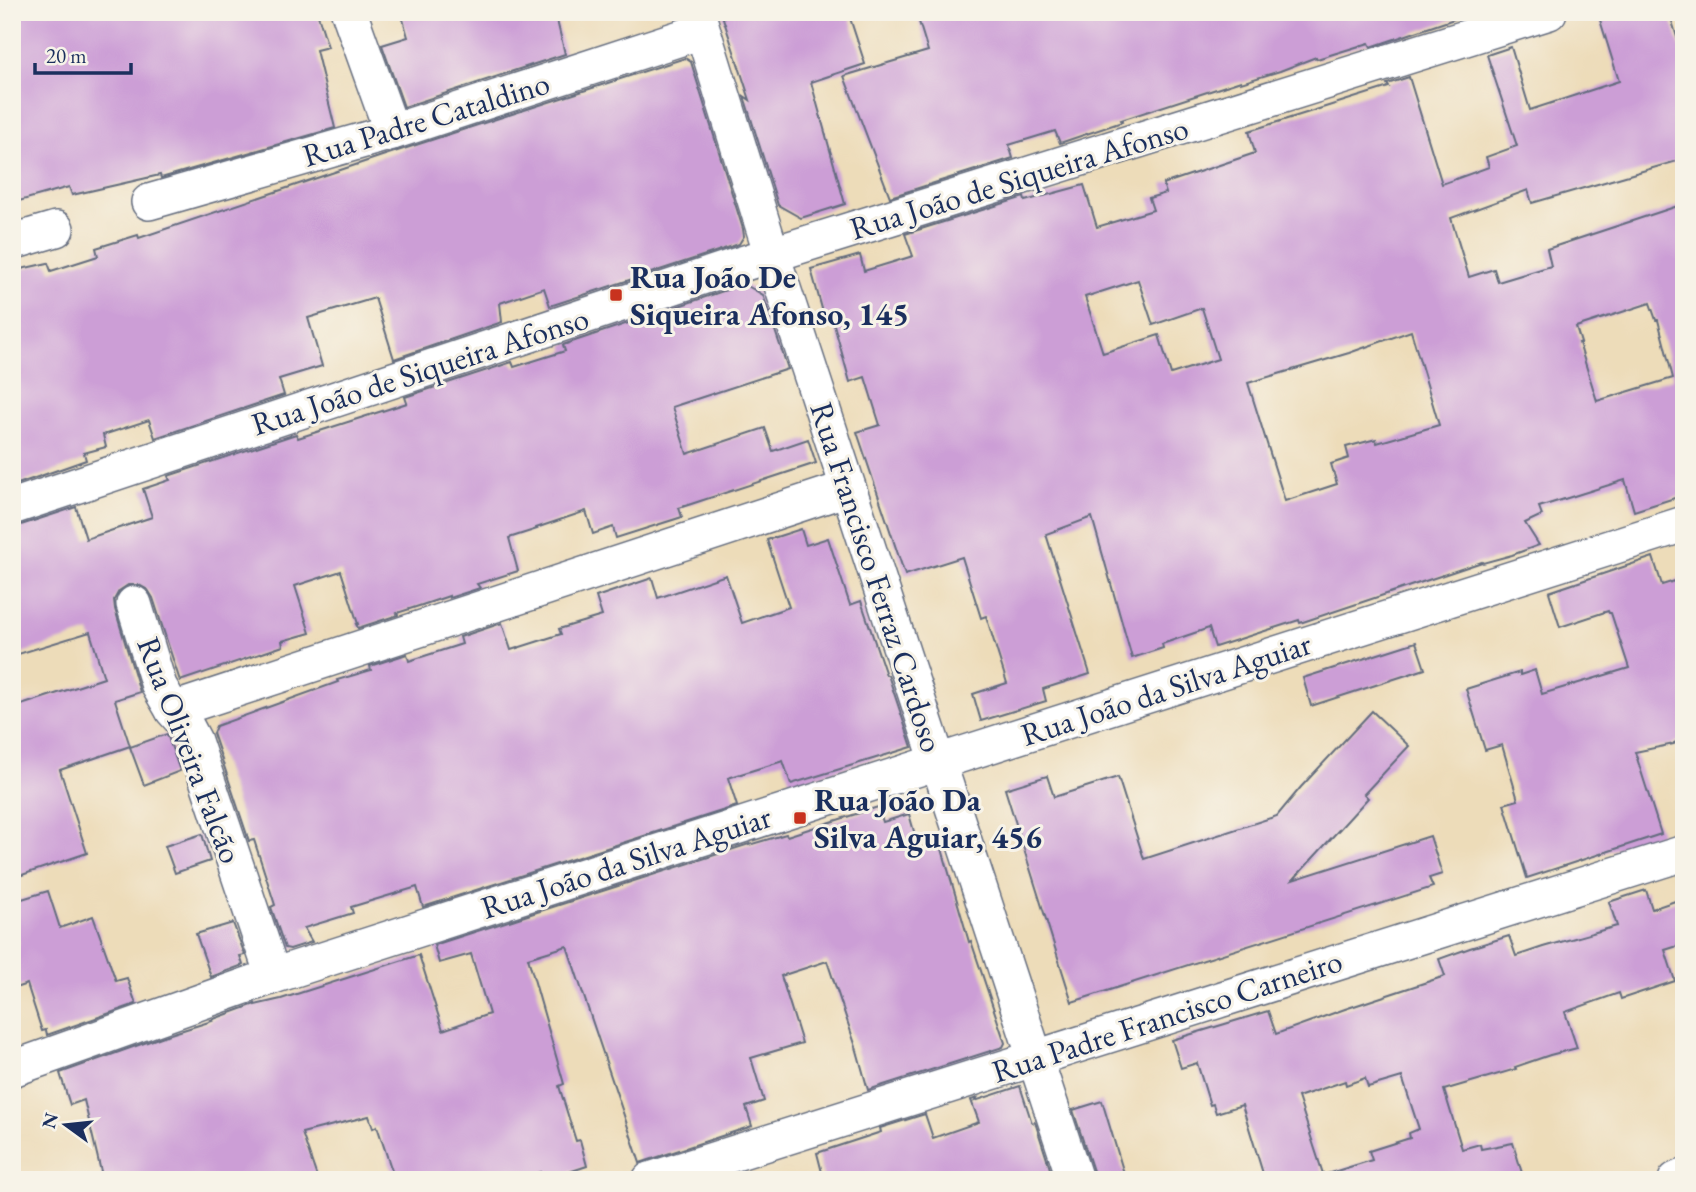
<svg xmlns="http://www.w3.org/2000/svg" width="1696" height="1192" viewBox="0 0 1696 1192" font-family="'EB Garamond',serif">
  <style>
    .building { fill: #cc9ed6; fill-rule: evenodd }
    .lines { fill: none; stroke-linecap: round; stroke-linejoin: round }
    .minor-casing { stroke: #646c7e; stroke-width: 38 }
    .minor { stroke: #fff; stroke-width: 35 }
    .poi-dot { fill: #c8321e; stroke: #f7f3e8; stroke-width: 2.5 }
    .labels { text-anchor: middle; dominant-baseline: central; stroke-width: 6; stroke-linejoin: round; paint-order: stroke }
    .street-label { font-size: 32px; fill: #1b2f5e; stroke: #f7f3e8 }
    .poi-label { font-size: 32px; font-weight: bold; fill: #1b2f5e; stroke: #f7f3e8; text-anchor: start }
  </style>
  <rect width="100%" height="100%" fill="#f7f3e8"/>
  <filter id="ink" filterUnits="userSpaceOnUse"><feTurbulence type="fractalNoise" baseFrequency=".0143" numOctaves="2"/><feDisplacementMap in="SourceGraphic" scale="14" xChannelSelector="R" yChannelSelector="G"/><feConvolveMatrix kernelMatrix="1 2 1 2 8 2 1 2 1" color-interpolation-filters="sRGB"/></filter>
  <filter id="wash" filterUnits="userSpaceOnUse"><feTurbulence type="fractalNoise" baseFrequency=".00686" numOctaves="4" result="noise"/><feDisplacementMap in="SourceGraphic" scale="28" xChannelSelector="R" yChannelSelector="G"/><feGaussianBlur stdDeviation="1.57" result="paint"/><feColorMatrix in="noise" values="0 0 0 0 0 0 0 0 0 0 0 0 0 0 0 0 0 1.4 0 .05"/><feComposite in="paint" operator="in"/></filter>
  <g filter="url(#wash)">
    <rect width="100%" height="100%" fill="#eddcb9"/>
    <g id="blocks">
      <!-- building -->
      <g class="building">
        <path d="M 12,12 L 317,12 L 328,47 L 316,50 L 335,128 L 161,178 L 160,175 L 72,195 L 69,187 L 12,203 Z"/>
        <path d="M 401,12 L 555,12 L 565,54 L 404,107 L 382,45 L 408,37 Z"/>
        <path d="M 721,12 L 848,12 L 865,64 L 811,82 L 845,204 L 801,218 L 778,205 L 744,96 L 750,100 Z"/>
        <path d="M 916,12 L 1456,12 L 1457,18 L 1371,47 L 1369,43 L 1317,59 L 1316,57 L 1280,71 L 1241,83 L 1241,81 L 1121,120 L 1122,122 L 1060,143 L 1055,131 L 1009,145 L 1013,158 L 890,197 L 844,76 L 928,51 Z"/>
        <path d="M 1624,12 L 1669,12 L 1684,59 L 1684,159 L 1532,203 L 1528,190 L 1451,218 L 1469,277 L 1494,269 L 1498,282 L 1551,266 L 1547,249 L 1684,204 L 1684,495 L 1634,511 L 1625,480 L 1539,507 L 1542,515 L 1525,523 L 1539,545 L 1512,555 L 1483,563 L 1482,562 L 1300,623 L 1299,620 L 1215,647 L 1209,628 L 1162,644 L 1163,648 L 1132,658 L 1092,517 L 1046,534 L 1090,674 L 1043,689 L 1046,701 L 981,721 L 973,694 L 1007,683 L 986,616 L 981,618 L 962,557 L 905,575 L 857,432 L 880,425 L 865,377 L 850,382 L 831,314 L 824,316 L 811,269 L 860,255 L 864,271 L 913,256 L 905,234 L 1024,197 L 1025,201 L 1084,185 L 1097,227 L 1153,210 L 1149,198 L 1166,193 L 1163,184 L 1255,153 L 1249,131 L 1389,87 L 1387,84 L 1409,77 L 1442,184 L 1489,167 L 1486,157 L 1517,146 L 1487,55 L 1511,47 L 1530,110 L 1619,81 L 1600,20 ZM 1138,280 L 1153,325 L 1202,308 L 1218,359 L 1171,374 L 1159,335 L 1103,353 L 1085,297 ZM 1650,303 L 1656,320 L 1658,320 L 1673,378 L 1597,401 L 1579,343 L 1581,343 L 1576,327 ZM 1411,331 L 1439,425 L 1377,443 L 1376,439 L 1346,447 L 1349,458 L 1331,464 L 1337,484 L 1285,501 L 1248,383 L 1349,353 Z"/>
        <path d="M 685,58 L 691,62 L 743,229 L 744,236 L 739,244 L 550,306 L 544,288 L 500,303 L 502,322 L 394,359 L 375,298 L 308,318 L 322,366 L 279,379 L 284,395 L 155,438 L 149,420 L 103,435 L 106,447 L 84,453 L 86,460 L 12,486 L 12,271 L 48,263 L 51,271 L 98,256 L 96,248 L 138,235 L 139,238 L 382,156 Z"/>
        <path d="M 744,284 L 763,295 L 788,369 L 672,407 L 687,454 L 765,428 L 773,451 L 808,439 L 816,463 L 679,508 L 682,517 L 616,538 L 613,527 L 593,534 L 586,511 L 536,528 L 537,529 L 509,538 L 518,571 L 477,584 L 480,588 L 449,598 L 449,596 L 422,605 L 397,613 L 398,615 L 358,628 L 356,624 L 358,624 L 341,571 L 295,586 L 310,633 L 282,641 L 283,646 L 180,681 L 153,598 L 148,590 L 139,585 L 128,585 L 119,591 L 114,600 L 115,609 L 140,692 L 115,700 L 130,746 L 60,770 L 87,853 L 19,876 L 12,856 L 12,708 L 104,678 L 90,632 L 12,656 L 12,527 L 18,526 L 76,507 L 86,539 L 152,517 L 143,489 L 170,480 L 168,476 L 296,434 L 298,438 L 407,403 L 405,397 L 512,362 L 514,367 L 565,351 L 563,345 Z"/>
        <path d="M 801,529 L 806,545 L 828,538 L 850,605 L 861,601 L 886,675 L 888,675 L 912,747 L 791,784 L 783,761 L 728,778 L 737,806 L 423,907 L 417,887 L 351,907 L 353,913 L 304,928 L 312,942 L 290,949 L 285,948 L 271,907 L 275,905 L 254,840 L 249,841 L 213,733 L 216,726 L 338,682 L 337,680 L 371,670 L 370,666 L 407,654 L 409,661 L 462,644 L 460,637 L 502,623 L 511,650 L 561,634 L 559,629 L 602,616 L 596,597 L 652,578 L 658,598 L 726,575 L 742,623 L 789,607 L 767,540 Z"/>
        <path d="M 1653,557 L 1662,585 L 1684,578 L 1684,739 L 1674,743 L 1674,744 L 1635,752 L 1661,834 L 1527,878 L 1504,804 L 1518,800 L 1502,745 L 1485,750 L 1466,689 L 1520,672 L 1520,675 L 1535,670 L 1542,694 L 1629,668 L 1611,613 L 1609,613 L 1608,611 L 1560,627 L 1549,592 Z"/>
        <path d="M 1416,642 L 1425,669 L 1311,706 L 1303,678 Z"/>
        <path d="M 1372,711 L 1409,746 L 1364,794 L 1368,798 L 1293,880 L 1430,836 L 1442,874 L 1429,878 L 1433,887 L 1072,1002 L 1005,789 L 1047,776 L 1054,797 L 1118,777 L 1144,859 L 1277,816 L 1301,787 Z"/>
        <path d="M 167,734 L 180,771 L 144,785 L 130,747 Z"/>
        <path d="M 878,807 L 883,822 L 909,814 L 919,849 L 940,842 L 969,942 L 971,941 L 1005,1043 L 1003,1047 L 868,1090 L 856,1047 L 827,961 L 781,976 L 802,1043 L 751,1058 L 764,1101 L 746,1107 L 752,1126 L 640,1163 L 567,946 L 528,958 L 564,1084 L 559,1086 L 576,1141 L 580,1140 L 587,1166 L 545,1180 L 542,1180 L 540,1172 L 517,1180 L 395,1180 L 377,1126 L 373,1128 L 369,1116 L 302,1133 L 318,1180 L 103,1180 L 84,1100 L 70,1105 L 60,1073 L 164,1036 L 212,1021 L 211,1020 L 255,1004 L 255,1005 L 281,999 L 419,955 L 443,1030 L 489,1014 L 471,954 L 439,963 L 434,945 L 749,844 L 749,845 L 786,834 L 787,836 Z"/>
        <path d="M 202,834 L 210,861 L 175,873 L 165,846 Z"/>
        <path d="M 1646,890 L 1652,909 L 1684,898 L 1684,944 L 1665,950 L 1675,981 L 1621,999 L 1619,993 L 1565,1012 L 1577,1048 L 1550,1055 L 1515,1067 L 1516,1069 L 1444,1090 L 1462,1149 L 1480,1144 L 1481,1149 L 1513,1143 L 1524,1180 L 1328,1180 L 1327,1174 L 1372,1160 L 1369,1151 L 1410,1138 L 1409,1133 L 1419,1129 L 1402,1077 L 1368,1087 L 1365,1078 L 1346,1085 L 1345,1081 L 1298,1097 L 1325,1180 L 1265,1180 L 1242,1105 L 1216,1113 L 1213,1104 L 1210,1105 L 1197,1063 L 1181,1068 L 1172,1040 L 1268,1011 L 1276,1034 L 1345,1009 L 1445,976 L 1439,959 L 1470,948 L 1509,936 L 1516,956 L 1543,947 L 1617,926 L 1609,902 Z"/>
        <path d="M 48,891 L 60,928 L 93,916 L 116,981 L 127,978 L 136,1004 L 47,1035 L 46,1030 L 42,1031 L 27,984 L 12,989 L 12,946 L 19,944 L 12,922 L 12,902 Z"/>
        <path d="M 233,923 L 245,955 L 240,956 L 243,965 L 211,977 L 196,934 Z"/>
        <path d="M 1020,1086 L 1032,1123 L 1035,1122 L 1052,1175 L 1039,1180 L 824,1180 L 817,1153 L 881,1132 L 880,1128 L 925,1114 L 933,1138 L 979,1122 L 971,1100 L 977,1098 L 975,1101 Z"/>
        <path d="M 1102,1101 L 1126,1180 L 1095,1180 L 1094,1174 L 1073,1110 Z"/>
      </g>
    </g>
  </g>
  <g filter="url(#ink)">
    <use href="#blocks" fill-opacity="0" stroke="#646c7e" stroke-width="2"/>
    <g class="lines">
      <defs>
        <g id="minor">
          <path d="M 349,12 L 392,132"/>
          <path d="M 697,12 L 772,255 L 1075,1180"/>
          <path d="M 149,202 L 392,132 L 702,31"/>
          <path d="M 12,242 L 56,229"/>
          <path d="M 12,507 L 732,267 L 1549,12"/>
          <path d="M 134,604 L 159,686 L 173,710 L 185,724 L 194,741 L 273,976"/>
          <path d="M 173,710 L 848,488"/>
          <path d="M 12,1069 L 273,976 L 938,762 L 1684,524"/>
          <path d="M 650,1180 L 1684,853"/>
          <path d="M 1676,1180 L 1684,1177"/>
        </g>
      </defs>
      <!-- minor casing -->
      <use href="#minor" class="minor-casing"/>
      <!-- minor -->
      <use href="#minor" class="minor"/>
    </g>
  </g>
  <!-- markers -->
  <g class="poi-dot">
    <rect x="609" y="288" width="14" height="14" rx="3.5"/>
    <rect x="793" y="811" width="14" height="14" rx="3.5"/>
  </g>
  <g class="labels">
    <!-- street labels -->
    <g class="street-label">
      <text transform="translate(426 119) rotate(-17)">Rua Padre Cataldino</text>
      <text transform="translate(1019 178) rotate(-17)">Rua João de Siqueira Afonso</text>
      <text transform="translate(420 371) rotate(-18)">Rua João de Siqueira Afonso</text>
      <text transform="translate(877 577) rotate(72)">Rua Francisco Ferraz Cardoso</text>
      <text transform="translate(1166 689) rotate(-18)">Rua João da Silva Aguiar</text>
      <text transform="translate(190 750) rotate(69)">Rua Oliveira Falcão</text>
      <text transform="translate(626 862) rotate(-18)">Rua João da Silva Aguiar</text>
      <text transform="translate(1167 1016) rotate(-18)">Rua Padre Francisco Carneiro</text>
    </g>
    <!-- poi labels -->
    <g class="poi-label">
      <text x="630" y="277">Rua João De<tspan x="630" dy="37">Siqueira Afonso, 145</tspan></text>
      <text x="814" y="800">Rua João Da<tspan x="814" dy="37">Silva Aguiar, 456</tspan></text>
    </g>
  </g>
  <!-- margin -->
  <rect width="1696" height="1192" fill="none" stroke="#f7f3e8" stroke-width="42"/>
  <!-- north arrow -->
  <g transform="translate(66 1125) rotate(285)" stroke="#f7f3e8" stroke-width="5" paint-order="stroke">
  <path d="M0-5L12 26L0 18L-12 26Z" fill="#1b2f5e"/>
  <text y="-10" font-size="19" font-weight="bold" text-anchor="middle" fill="#1b2f5e">N</text>
  </g>
  <!-- scale -->
  <path d="M35 63v10h96v-10" fill="none" stroke="#1b2f5e" stroke-width="3.5"/>
  <text x="46" y="63" font-size="21" fill="#1b2f5e" stroke="#f7f3e8" stroke-width="5" paint-order="stroke">20 m</text>
</svg>
